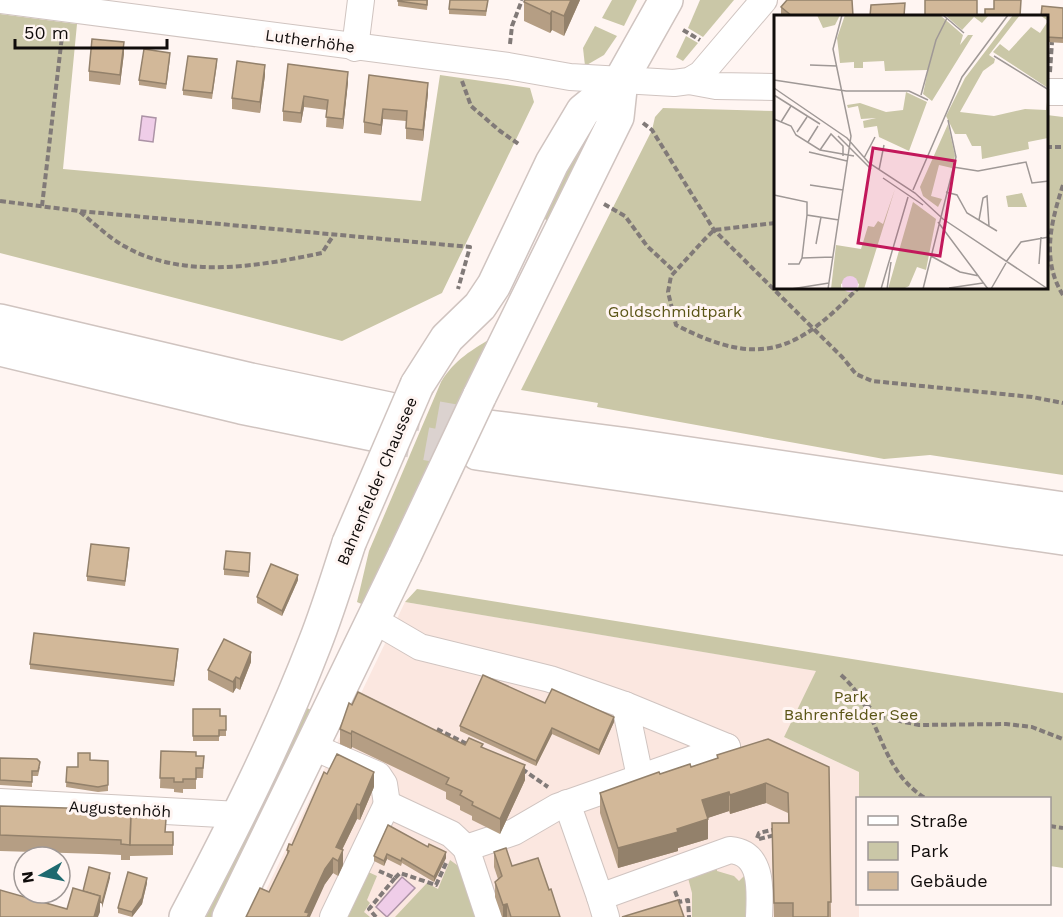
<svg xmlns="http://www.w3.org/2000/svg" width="1063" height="917" viewBox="0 0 1063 917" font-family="'Work Sans',sans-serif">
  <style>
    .built { fill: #fbe7e0 }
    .green { fill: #cac7a7 }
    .water { fill: #efcde8; stroke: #ac93a6; stroke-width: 1.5 }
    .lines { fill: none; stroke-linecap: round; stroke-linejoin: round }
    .highway-tunnel { stroke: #dbd2cf; stroke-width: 33; stroke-dasharray: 33 16; stroke-linecap: butt }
    .minor-casing { stroke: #d0c4c0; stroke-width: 28 }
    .major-casing { stroke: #d0c4c0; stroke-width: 36 }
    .highway-casing { stroke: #d0c4c0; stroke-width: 36 }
    .path { stroke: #817a78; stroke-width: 4; stroke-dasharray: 6 3; stroke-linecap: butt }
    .minor { stroke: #fff; stroke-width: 26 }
    .major { stroke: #fff; stroke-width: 33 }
    .highway { stroke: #fff; stroke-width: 33 }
    .major-bridge-casing { stroke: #d0c4c0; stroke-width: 36; stroke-linecap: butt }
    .major-bridge { stroke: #fff; stroke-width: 33 }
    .wall { fill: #b59e84 }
    .shaded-wall { fill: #93816b }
    .building { fill: #d2b899; stroke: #93816b; stroke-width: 1.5 }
    .labels { text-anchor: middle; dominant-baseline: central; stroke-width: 6; stroke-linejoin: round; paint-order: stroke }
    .street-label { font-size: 16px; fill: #100c0b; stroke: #fff5f2 }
    .park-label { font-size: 16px; fill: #5b5517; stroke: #fff5f2 }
    .inset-road { fill: none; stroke: #9f9896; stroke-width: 1.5 }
    .view { fill: #c2185b; fill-opacity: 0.15; stroke: #c2185b; stroke-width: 3 }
    .inset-edge { fill: none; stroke: #100c0b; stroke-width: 3 }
  </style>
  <rect width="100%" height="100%" fill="#fff5f2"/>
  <!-- built -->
  <path class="built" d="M 405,602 L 817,671 L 784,737 L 859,772 L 859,917 L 253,917 Z"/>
  <!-- green -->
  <g class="green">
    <path d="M 612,0 L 637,0 L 624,26 L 602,18 Z"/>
    <path d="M 700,0 L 734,0 L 703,37 L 688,28 Z"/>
    <path d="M 0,14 L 77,24 L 63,169 L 421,201 L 440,75 L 530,88 L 534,102 L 442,293 L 342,341 L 0,253 Z"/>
    <path d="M 595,26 L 617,36 L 604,55 L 585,66 L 583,48 Z"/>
    <path d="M 686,36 L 698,43 L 683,61 L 676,57 Z"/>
    <path d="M 663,108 L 775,111 L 775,288 L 1046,288 L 1047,115 L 1063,117 L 1063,475 L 930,455 L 884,459 L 597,407 L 598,403 L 521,390 L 652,130 L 655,117 Z"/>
    <path d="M 585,129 L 599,132 L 553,223 L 538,216 Z"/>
    <path d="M 495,336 L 366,606 L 357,602 L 369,551 L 441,382 C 455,359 472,350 495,336 Z"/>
    <path d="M 417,589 L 1063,693 L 1063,868 L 1050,866 L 1050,798 L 859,798 L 859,772 L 784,737 L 816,671 L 405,602 Z"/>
    <path d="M 300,705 L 316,712 L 221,917 L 198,917 Z"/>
    <path d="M 450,860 L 464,870 L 480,917 L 395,917 L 427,883 L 438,889 Z"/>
    <path d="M 717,866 L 717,871 L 734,876 L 739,881 L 744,876 L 748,883 L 753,917 L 692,917 L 692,893 L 688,878 Z"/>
    <path d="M 364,870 L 377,876 L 367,900 L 370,903 L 364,912 L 370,917 L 341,917 Z"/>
  </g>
  <!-- water -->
  <g class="water">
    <path d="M 142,116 L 156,118 L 153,142 L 139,140 Z"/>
    <path d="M 402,877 L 415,888 L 387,917 L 376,907 Z"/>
  </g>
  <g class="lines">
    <!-- highway-tunnel -->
    <g class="highway-tunnel">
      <path d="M 389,409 L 489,427"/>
      <path d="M 378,435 L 477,453"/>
    </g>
    <defs>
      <g id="minor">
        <path d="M 0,0 L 508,66 L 570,77 L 674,83 L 689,81 L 701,74 L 764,0"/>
        <path d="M 355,48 L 361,0"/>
        <path d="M 689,81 L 716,86 L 775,87"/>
        <path d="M 1046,92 L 1063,92"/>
        <path d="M 372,619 L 420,647 L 550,679 L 625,705"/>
        <path d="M 311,746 L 378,775 L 384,784 L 387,804"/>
        <path d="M 640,777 L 625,705 L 727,747"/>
        <path d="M 0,802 L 239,815"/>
        <path d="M 567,803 L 600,897"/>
        <path d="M 333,917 L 387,804 L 451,834 L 466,848"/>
        <path d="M 489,917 L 466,848 L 514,832 L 557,807 L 727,747"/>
        <path d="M 606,917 L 600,897 L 730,850 C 764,853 760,892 759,917"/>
      </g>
      <g id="major">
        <path d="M 417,385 L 447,338 L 480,306 L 494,285 L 552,163 L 583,111 L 621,80 L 666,0"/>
        <path d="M 479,397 L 617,117 L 621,80"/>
        <path d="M 186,917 C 233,828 279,737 315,643 C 328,610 338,577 349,543"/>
        <path d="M 229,917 L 405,554"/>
      </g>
      <g id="highway">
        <path d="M 0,321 L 251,380 L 389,409"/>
        <path d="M 0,349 L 241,407 L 378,435"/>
        <path d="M 489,427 L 629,445 L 1063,509"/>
        <path d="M 477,453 L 1063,538"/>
      </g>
    </defs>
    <!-- minor casing -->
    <use href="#minor" class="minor-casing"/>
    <!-- major casing -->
    <use href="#major" class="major-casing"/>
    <!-- highway casing -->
    <use href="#highway" class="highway-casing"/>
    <!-- path -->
    <g class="path">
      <path d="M 683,30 L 700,40"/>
      <path d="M 510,44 L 512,26 L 522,0"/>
      <path d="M 1050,72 L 1052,42"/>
      <path d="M 462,81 L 471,106 L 500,131 L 520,145"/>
      <path d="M 643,123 L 652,130 L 714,230 L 842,357 L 856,374 L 872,381 L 1032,397 L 1063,403"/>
      <path d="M 1046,147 L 1063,147"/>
      <path d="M 1063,185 C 1051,222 1041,260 1063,295"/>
      <path d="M 0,201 L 79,211 L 470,247 L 458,289"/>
      <path d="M 604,204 L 625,216 L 647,246 L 675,272"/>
      <path d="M 42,206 L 63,28"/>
      <path d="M 80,212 C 94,223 108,237 124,246 C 183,280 259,266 322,253 L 333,236"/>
      <path d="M 775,223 L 714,230 L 704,240 L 671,276 L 668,292 L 676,325 C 759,368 796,353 858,288"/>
      <path d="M 841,675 C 882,711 877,768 925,798"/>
      <path d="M 866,704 L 880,717 L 919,725 L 1006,724 L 1032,727 L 1063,739"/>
      <path d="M 437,729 L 469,745"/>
      <path d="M 522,769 L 548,787"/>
      <path d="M 1050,826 L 1063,828"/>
      <path d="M 757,838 L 759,833 L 776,829"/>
      <path d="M 759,839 L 775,835"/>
      <path d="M 395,878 L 400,873 L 436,885 L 447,861"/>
      <path d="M 675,891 L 679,902 L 688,900 L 689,917"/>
      <path d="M 376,917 L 369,909 L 395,878 L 379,871"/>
    </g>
    <!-- minor -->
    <use href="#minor" class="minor"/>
    <!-- major -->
    <use href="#major" class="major"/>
    <!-- highway -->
    <use href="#highway" class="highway"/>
    <defs>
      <g id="major-bridge">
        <path d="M 349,543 L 417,385"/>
        <path d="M 405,554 L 479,397"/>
      </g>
    </defs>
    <!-- major-bridge casing -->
    <use href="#major-bridge" class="major-bridge-casing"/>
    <!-- major-bridge -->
    <use href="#major-bridge" class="major-bridge"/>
  </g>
  <!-- wall -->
  <g class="wall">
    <path d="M 398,0 L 428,0 L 427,10 L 398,6 Z"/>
    <path d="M 488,0 L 486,16 L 449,14 L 449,9 Z"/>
    <path d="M 580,0 L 564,36 L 552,30 L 550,33 L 524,21 L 524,2 Z"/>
    <path d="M 781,7 L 853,16 L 781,16 Z"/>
    <path d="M 1063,8 L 1063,43 L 1047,42 L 1047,16 Z"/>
    <path d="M 124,53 L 120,85 L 89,81 L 89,71 Z"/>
    <path d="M 170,58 L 166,89 L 139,85 L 139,80 Z"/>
    <path d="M 217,64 L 212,99 L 183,95 L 183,90 Z"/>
    <path d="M 288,64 L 348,82 L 343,129 L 326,127 L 327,110 L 304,107 L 301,123 L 283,121 L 283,111 Z"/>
    <path d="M 265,75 L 260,113 L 232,109 L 232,98 Z"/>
    <path d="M 369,75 L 428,93 L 423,141 L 406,139 L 406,121 L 383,119 L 381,135 L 364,133 L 364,122 Z"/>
    <path d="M 129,554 L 125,586 L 87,581 L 87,576 Z"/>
    <path d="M 250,558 L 249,577 L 224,575 L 224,569 Z"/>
    <path d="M 298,580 L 282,616 L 257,603 L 257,597 Z"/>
    <path d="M 178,654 L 174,686 L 30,669 L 30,664 Z"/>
    <path d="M 251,662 L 240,690 L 236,688 L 233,693 L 208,680 L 208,670 Z"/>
    <path d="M 545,703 L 614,722 L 599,755 L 552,734 L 536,766 L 460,731 L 460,726 Z"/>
    <path d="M 193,709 L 220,716 L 226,716 L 226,736 L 219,736 L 219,741 L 193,741 Z"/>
    <path d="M 340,729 L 483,748 L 525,780 L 500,834 L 472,820 L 472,816 L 460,810 L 460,806 L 446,799 L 446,792 L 352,747 L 351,749 L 340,744 Z"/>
    <path d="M 161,751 L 196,756 L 204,756 L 203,778 L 196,778 L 196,789 L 183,789 L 183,793 L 174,792 L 174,789 L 160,788 Z"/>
    <path d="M 717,755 L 829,767 L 831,917 L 774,917 L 772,843 L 788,823 L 788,813 L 766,803 L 730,814 L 729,811 L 707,818 L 708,839 L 678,848 L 678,851 L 618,868 L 600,813 L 600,793 L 660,774 L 691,767 L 717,759 Z"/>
    <path d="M 0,758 L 40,767 L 38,776 L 32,776 L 32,787 L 0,785 Z"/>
    <path d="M 90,760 L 108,761 L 108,791 L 98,792 L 66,787 L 67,767 L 78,767 Z"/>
    <path d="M 374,787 L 360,820 L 357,819 L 342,850 L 343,865 L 338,876 L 333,873 L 325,884 L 269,892 L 287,856 L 287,850 L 292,845 Z"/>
    <path d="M 0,806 L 131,817 L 166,832 L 173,832 L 173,855 L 130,856 L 130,860 L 121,860 L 121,855 L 99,854 L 0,851 Z"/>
    <path d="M 388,825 L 446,858 L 434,882 L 402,863 L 401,866 L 387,859 L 384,866 L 374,861 L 374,856 Z"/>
    <path d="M 494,852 L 512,866 L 549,890 L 560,917 L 502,917 L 495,897 L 495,882 L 498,879 L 494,867 Z"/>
    <path d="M 147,883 L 142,904 L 132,917 L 118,913 L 118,908 Z"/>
  </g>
  <!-- shaded-wall -->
  <g class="shaded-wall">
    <path d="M 571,0 L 580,0 L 564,36 L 564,16 Z"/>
    <path d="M 552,11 L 552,30 L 550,33 L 550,14 Z"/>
    <path d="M 124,42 L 124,53 L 120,85 L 120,75 Z"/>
    <path d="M 265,65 L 265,75 L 260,113 L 260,102 Z"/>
    <path d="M 348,72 L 348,82 L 343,129 L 343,119 Z"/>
    <path d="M 428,83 L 428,93 L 423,141 L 423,130 Z"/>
    <path d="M 304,96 L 304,107 L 301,123 L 301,113 Z"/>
    <path d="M 383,109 L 383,119 L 381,135 L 381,125 Z"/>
    <path d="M 298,575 L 298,580 L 282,616 L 282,611 Z"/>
    <path d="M 251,652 L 251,662 L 240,690 L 240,679 Z"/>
    <path d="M 236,677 L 236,688 L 233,693 L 233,682 Z"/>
    <path d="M 614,717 L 614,722 L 599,755 L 599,750 Z"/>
    <path d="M 552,728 L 552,734 L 536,766 L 536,761 Z"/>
    <path d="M 352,731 L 352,747 L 351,749 L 351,734 Z"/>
    <path d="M 525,765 L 525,780 L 500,834 L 500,819 Z"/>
    <path d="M 374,772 L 374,787 L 360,820 L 360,805 Z"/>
    <path d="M 766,783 L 766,803 L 730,814 L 730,795 Z"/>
    <path d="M 729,792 L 729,811 L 702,820 L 702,800 Z"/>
    <path d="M 357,804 L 357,819 L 337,860 L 336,847 Z"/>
    <path d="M 708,819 L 708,839 L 678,848 L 678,851 L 618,868 L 618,848 Z"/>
    <path d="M 343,850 L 343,865 L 338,876 L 338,861 Z"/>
    <path d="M 446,852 L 446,858 L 434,882 L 434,877 Z"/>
    <path d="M 387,854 L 387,859 L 384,866 L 384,861 Z"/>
    <path d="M 333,858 L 333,873 L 325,884 L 310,917 L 305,917 L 305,912 L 325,869 Z"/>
    <path d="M 110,873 L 110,878 L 102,908 L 102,903 Z"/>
    <path d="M 147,878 L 147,883 L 142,904 L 132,917 L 132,912 Z"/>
    <path d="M 100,896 L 100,912 L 98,917 L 94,917 Z"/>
    <path d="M 507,904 L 507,917 L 503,917 L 503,905 Z"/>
  </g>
  <!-- building -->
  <g class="building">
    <path d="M 398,0 L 427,0 L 427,5 L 398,1 Z"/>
    <path d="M 450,0 L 488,0 L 486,11 L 449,9 Z"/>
    <path d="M 525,0 L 571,0 L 564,16 L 552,11 L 550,14 L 524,2 Z"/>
    <path d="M 787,0 L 852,0 L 853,16 L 792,16 L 781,7 Z"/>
    <rect x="925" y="0" width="52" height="16"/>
    <path d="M 994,0 L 1021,0 L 1020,16 L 985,16 L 985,9 L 994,9 Z"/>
    <path d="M 905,3 L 904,16 L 870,16 L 871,5 Z"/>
    <path d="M 1042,6 L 1063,8 L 1063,38 L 1047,37 L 1047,16 L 1041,16 Z"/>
    <path d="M 92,39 L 124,42 L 120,75 L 89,71 Z"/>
    <path d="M 144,49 L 170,53 L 166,84 L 139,80 Z"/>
    <path d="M 188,56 L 217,59 L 212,93 L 183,90 Z"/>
    <path d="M 237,61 L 265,65 L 260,102 L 232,98 Z"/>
    <path d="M 288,64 L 348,72 L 343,119 L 326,117 L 328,100 L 304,96 L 301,113 L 283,111 Z"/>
    <path d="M 369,75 L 428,83 L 423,130 L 406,128 L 407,111 L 383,109 L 381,125 L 364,122 Z"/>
    <path d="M 91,544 L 129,548 L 125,581 L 87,576 Z"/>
    <path d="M 226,551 L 250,553 L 249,572 L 224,569 Z"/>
    <path d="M 271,564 L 298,575 L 282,611 L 257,597 Z"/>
    <path d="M 34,633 L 178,649 L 174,681 L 30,664 Z"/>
    <path d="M 224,639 L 251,652 L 240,679 L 236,677 L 233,682 L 208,670 Z"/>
    <path d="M 483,675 L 545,703 L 552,689 L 614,717 L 599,750 L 552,728 L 536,761 L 460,726 Z"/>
    <path d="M 358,692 L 465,745 L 469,738 L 483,744 L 481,747 L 525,765 L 500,819 L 472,805 L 473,802 L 460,795 L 462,791 L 446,784 L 449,778 L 352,731 L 351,734 L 340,729 L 349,703 L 352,705 Z"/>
    <path d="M 193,709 L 220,709 L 220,716 L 226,716 L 226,730 L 219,730 L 219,736 L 193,736 Z"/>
    <path d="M 768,739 L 829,767 L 831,902 L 828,902 L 828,917 L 793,917 L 793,903 L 774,903 L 772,823 L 789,823 L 788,793 L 766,783 L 730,795 L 729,792 L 702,800 L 708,819 L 677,829 L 678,832 L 618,848 L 600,793 L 659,772 L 660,774 L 690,764 L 691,767 L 718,758 L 717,755 Z"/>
    <path d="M 161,751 L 196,752 L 196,756 L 204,756 L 203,768 L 196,768 L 196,779 L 183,779 L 183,782 L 174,782 L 174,778 L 160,778 Z"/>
    <path d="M 78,753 L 90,753 L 90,760 L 108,761 L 108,785 L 98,787 L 66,782 L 67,767 L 78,767 Z"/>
    <path d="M 337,754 L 374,772 L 360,805 L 357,804 L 336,847 L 343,850 L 338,861 L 333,858 L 325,869 L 305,912 L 309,913 L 307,917 L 246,917 L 260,888 L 269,892 L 289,851 L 287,850 L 289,844 L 292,845 L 324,772 L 327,774 Z"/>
    <path d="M 0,758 L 37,759 L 40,762 L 38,771 L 32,771 L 32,782 L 0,780 Z"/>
    <path d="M 0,806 L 131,810 L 130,845 L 121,844 L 121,840 L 99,839 L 0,835 Z"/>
    <path d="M 143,814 L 166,819 L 165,832 L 173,832 L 173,845 L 130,845 L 131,817 L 143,818 Z"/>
    <path d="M 388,825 L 428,847 L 429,844 L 446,852 L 434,877 L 402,858 L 401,861 L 387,854 L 384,861 L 374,856 Z"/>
    <path d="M 506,848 L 512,866 L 538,858 L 549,890 L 551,889 L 560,917 L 511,917 L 507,904 L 503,905 L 495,882 L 502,876 L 494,852 Z"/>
    <path d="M 89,867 L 110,873 L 102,903 L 100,902 L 100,896 L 83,891 Z"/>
    <path d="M 128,872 L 147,878 L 142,898 L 132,912 L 118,908 Z"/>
    <path d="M 73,888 L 100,896 L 94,917 L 0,917 L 0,890 L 67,909 Z"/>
    <path d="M 678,900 L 684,917 L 622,917 Z"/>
  </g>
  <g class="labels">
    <!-- street labels -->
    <g class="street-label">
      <text transform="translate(310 41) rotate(8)">Lutherhöhe</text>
      <text transform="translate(377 481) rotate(-67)">Bahrenfelder Chaussee</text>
      <text transform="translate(120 809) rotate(3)">Augustenhöh</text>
    </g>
    <!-- park labels -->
    <g class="park-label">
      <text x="675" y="311">Goldschmidtpark</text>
      <text x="851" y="696">Park<tspan x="851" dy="18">Bahrenfelder See</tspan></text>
    </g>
  </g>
  <!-- overview -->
  <g transform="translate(774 15)">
    <rect width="274" height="274" fill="#fff5f2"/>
    <path d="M 43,0 L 66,0 L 61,10 L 49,13 ZM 71,0 L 166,0 L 189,20 L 186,30 L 194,20 L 199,20 L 158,86 L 149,79 L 154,55 L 111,56 L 110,46 L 89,47 L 89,53 L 80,53 L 80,47 L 66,48 L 63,23 ZM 171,0 L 215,0 L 208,8 L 200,2 L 188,15 ZM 239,0 L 246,0 L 215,40 L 221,44 L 220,48 L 209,56 L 186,97 L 220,101 L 251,94 L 272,95 L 274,79 L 274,123 L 254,127 L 255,134 L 208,144 L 207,131 L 198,131 L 192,119 L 181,119 L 172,101 L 191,63 ZM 266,0 L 274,0 L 274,73 L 219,37 L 226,29 L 235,36 L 257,12 L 266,18 L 274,6 ZM 132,77 L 153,87 L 135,136 L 105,122 L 103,111 L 90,113 L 89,106 L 102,103 L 87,104 L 84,91 L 74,93 L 73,90 L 86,88 L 112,97 L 129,95 ZM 174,109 L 181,141 L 178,153 L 165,150 L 157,181 L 168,184 L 164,192 L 149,181 L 146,172 ZM 121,174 L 90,274 L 84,274 L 85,269 L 77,263 L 67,269 L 67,274 L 57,274 L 62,230 L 87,234 L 94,211 L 100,212 L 104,206 L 109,209 ZM 248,178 L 253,192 L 234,192 L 232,181 ZM 139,187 L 162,204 L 152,255 L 143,252 L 135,271 L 129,274 L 114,274 Z" fill="#cac7a7"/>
    <path d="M68 269a8 8 0 1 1 16 0a8 8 0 1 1-16 0Z" fill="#efcde8"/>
    <path class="inset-road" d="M 169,0 L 190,18M 220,41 L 275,75M 36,50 L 63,51M 0,65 L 72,76 L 135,76 L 154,85M 0,73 L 73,123 L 95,148 L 141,178 L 169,204 L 274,274M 0,80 L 46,109M 147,80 L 162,25 L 173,3M 0,104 L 17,111 L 22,120 L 46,135 L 80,141M 7,107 L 17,91M 23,117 L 33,102M 64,121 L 97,154M 34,127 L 44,111M 46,135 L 57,119 L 69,131 L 69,141M 35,137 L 73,146M 90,143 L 101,122M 179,152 L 204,156 L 252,147 L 258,168 L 275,166M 105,155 L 110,130M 109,163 L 149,190M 36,170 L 69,175M 139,175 L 188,62 L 234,0M 172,177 L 183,180 L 193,198 L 223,216M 0,180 L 33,187 L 33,200 L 65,205M 205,205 L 209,183 L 213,181 L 215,211M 164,207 L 214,274M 42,229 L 47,202M 157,241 L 186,257 L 205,261M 28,243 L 59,242M 232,247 L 247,227 L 275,222M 14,249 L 25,249 L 28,243 L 33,200M 265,249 L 267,222M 175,273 L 209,268M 17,274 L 55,268M 54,274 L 77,121 L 59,34 L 68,0M 107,274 L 134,182M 113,274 L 117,247M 149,274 L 182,142 L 174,105M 217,274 L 232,248"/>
    <path class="view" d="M 99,133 L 181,146 L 166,241 L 84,228 Z"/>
    <rect width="274" height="274" class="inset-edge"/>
  </g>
  <!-- legend -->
  <rect x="856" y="797" width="195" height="108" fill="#fff5f2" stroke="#9f9896" stroke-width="1.5"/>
  <rect x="868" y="816" width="30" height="9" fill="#ffffff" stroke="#9f9896" stroke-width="1.5"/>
  <text x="910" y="827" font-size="18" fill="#100c0b">Straße</text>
  <rect x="868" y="842" width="30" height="18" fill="#cac7a7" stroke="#9f9896" stroke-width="1.5"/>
  <text x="910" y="857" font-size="18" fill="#100c0b">Park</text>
  <rect x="868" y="872" width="30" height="18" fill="#d2b899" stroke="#9f9896" stroke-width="1.5"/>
  <text x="910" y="887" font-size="18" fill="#100c0b">Gebäude</text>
  <!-- north arrow -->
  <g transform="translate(42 875) rotate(261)"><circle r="28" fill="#fff5f2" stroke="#9f9896" stroke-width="1.5"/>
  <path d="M0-4.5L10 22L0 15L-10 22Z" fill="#1d696f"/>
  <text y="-9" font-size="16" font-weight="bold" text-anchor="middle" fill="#100c0b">N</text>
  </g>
  <!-- scale -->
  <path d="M15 39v9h152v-9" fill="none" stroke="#100c0b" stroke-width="3"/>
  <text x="24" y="39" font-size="18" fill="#100c0b" stroke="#fff5f2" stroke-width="4.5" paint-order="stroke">50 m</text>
</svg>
